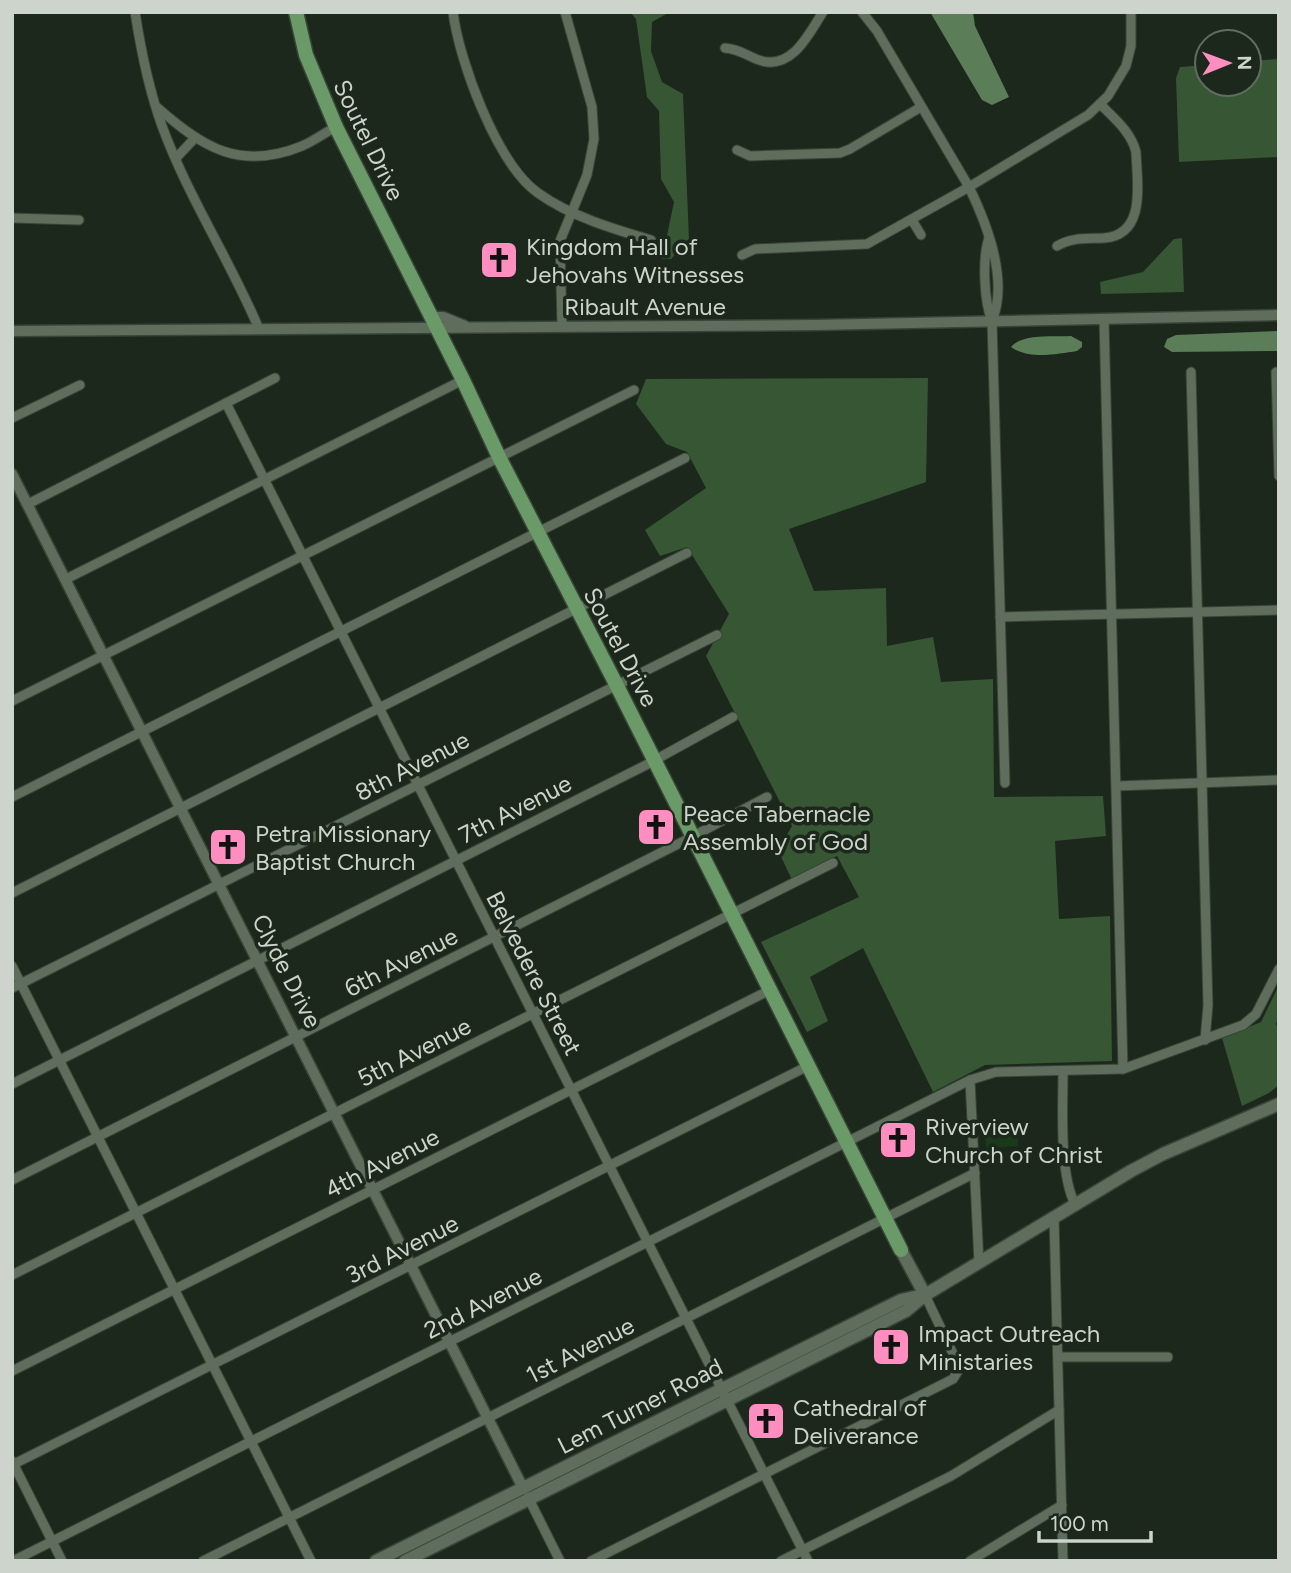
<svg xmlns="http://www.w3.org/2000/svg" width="1291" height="1573" viewBox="0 0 1291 1573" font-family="Figtree,sans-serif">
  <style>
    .green { fill: #1a3a19 }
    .forest { fill: #365634 }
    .water { fill: #5b7d58 }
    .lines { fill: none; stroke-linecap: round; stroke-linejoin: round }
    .minor-casing { stroke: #394438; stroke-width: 11 }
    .tertiary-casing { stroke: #394438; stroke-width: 13 }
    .secondary-casing { stroke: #394438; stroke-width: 15 }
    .primary-casing { stroke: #394438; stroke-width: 17 }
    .minor { stroke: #5f6d5d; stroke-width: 9 }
    .tertiary { stroke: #5f6d5d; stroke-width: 10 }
    .secondary { stroke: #5f6d5d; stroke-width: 12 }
    .primary { stroke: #6a9a67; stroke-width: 14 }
    .labels { text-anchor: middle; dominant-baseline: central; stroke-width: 7; stroke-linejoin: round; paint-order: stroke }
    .street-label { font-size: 24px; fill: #ccd4cb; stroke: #1c281b }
    .poi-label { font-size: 24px; fill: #ccd4cb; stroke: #1c281b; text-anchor: start }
  </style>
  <rect width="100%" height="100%" fill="#1c281b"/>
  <!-- green -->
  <path class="green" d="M 1017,1130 L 1018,1146 L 986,1148 L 985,1131 Z"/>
  <!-- forest -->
  <g class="forest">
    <path d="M 630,12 L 670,12 L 652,22 L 651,51 L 662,82 L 683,94 L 689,239 L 671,259 L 662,259 L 674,202 L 661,179 L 659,111 L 647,97 L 636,19 Z"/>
    <path d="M 1279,59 L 1279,157 L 1179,162 L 1176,78 L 1180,67 L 1207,65 L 1207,84 L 1249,84 L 1249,61 Z"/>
    <path d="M 1182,238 L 1184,292 L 1101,294 L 1100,282 L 1143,272 L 1174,239 Z"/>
    <path d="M 928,378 L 926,482 L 789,529 L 814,591 L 886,588 L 887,646 L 933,637 L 941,682 L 993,679 L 994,797 L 1103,796 L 1106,836 L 1055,841 L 1059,919 L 1110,916 L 1112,1061 L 985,1065 L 933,1092 L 863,948 L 810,977 L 828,1021 L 807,1032 L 761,942 L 859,897 L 837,856 L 792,880 L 778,850 L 792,826 L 706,656 L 729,614 L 687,547 L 660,556 L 645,530 L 706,488 L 687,452 L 666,444 L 636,404 L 646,379 Z"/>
    <path d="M 1279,985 L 1279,1017 L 1276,1024 L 1279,1029 L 1279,1085 L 1269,1093 L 1242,1106 L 1222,1038 L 1261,1022 Z"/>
  </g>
  <!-- water -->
  <g class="water">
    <path d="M 930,12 L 973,12 L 975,26 L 1009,97 L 992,105 L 982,100 Z"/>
    <path d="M 1279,331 L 1279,351 L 1172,352 L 1164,347 L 1167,339 L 1176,335 Z"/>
    <path d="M 1071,336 L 1082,342 L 1082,347 L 1077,351 C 1057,354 1029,360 1011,347 C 1022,333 1054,337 1071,336 Z"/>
  </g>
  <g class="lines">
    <defs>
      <g id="minor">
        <path d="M 135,12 C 141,51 149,90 162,126 C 188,197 230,260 259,329"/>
        <path d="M 453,12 C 459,61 497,164 538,193 C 570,216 613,229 651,240"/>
        <path d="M 862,12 L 877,31 L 969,187 C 987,224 1009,280 992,321"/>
        <path d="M 725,48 C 744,50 747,57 762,61 C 793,69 809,33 823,12"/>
        <path d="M 158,108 C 203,148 241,171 302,146 C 314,141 324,133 336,127"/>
        <path d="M 737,150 L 750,156 L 840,153 L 850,149 L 921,107"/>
        <path d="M 176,158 L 194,139"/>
        <path d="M 12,218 L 79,220"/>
        <path d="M 912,220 L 921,235"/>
        <path d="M 989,238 C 982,258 984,302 992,321 L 1005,783"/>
        <path d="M 1057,246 C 1072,237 1087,239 1104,238 C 1147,235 1137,182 1136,152 C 1131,132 1115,119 1100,104"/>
        <path d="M 742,255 L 755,249 L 867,244 L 969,187 L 1088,115 L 1108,96 L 1126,66 L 1131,46 L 1131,12"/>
        <path d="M 1104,319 L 1123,1069"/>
        <path d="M 562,327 L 560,241 L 587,175 L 594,139 L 592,107 L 565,12"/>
        <path d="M 1191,372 L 1208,1005 L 1205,1040"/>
        <path d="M 1276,372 L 1279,476"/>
        <path d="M 226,403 L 808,1561"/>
        <path d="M 12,418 L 80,385"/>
        <path d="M 28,504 L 275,378"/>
        <path d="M 66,579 L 463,380"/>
        <path d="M 1000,617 L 1279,610"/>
        <path d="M 12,701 L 634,390"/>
        <path d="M 1117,786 L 1279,780"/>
        <path d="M 12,797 L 685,458"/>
        <path d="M 12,893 L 687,553"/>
        <path d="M 12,966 L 311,1561"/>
        <path d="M 12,988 L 717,635"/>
        <path d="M 1063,1072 C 1063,1108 1059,1173 1075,1204"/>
        <path d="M 970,1080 L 979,1263"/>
        <path d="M 12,1084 L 646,765 L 733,717"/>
        <path d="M 12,1180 L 684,841 L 767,797"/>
        <path d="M 1054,1217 L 1063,1561"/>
        <path d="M 12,1275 L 833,863"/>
        <path d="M 1058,1357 L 1168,1357"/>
        <path d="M 12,1371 L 770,990"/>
        <path d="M 12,1461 L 62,1561"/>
        <path d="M 12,1465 L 808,1066"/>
        <path d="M 528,1497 L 560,1561"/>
        <path d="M 13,1561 L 970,1080 L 996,1072 L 1123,1069 L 1243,1025 L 1256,1014 L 1279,969"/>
        <path d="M 203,1561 L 975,1173"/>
        <path d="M 591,1561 L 953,1379 L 958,1371 L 956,1360 L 925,1295"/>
        <path d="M 781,1561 L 951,1476 L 1059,1410"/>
        <path d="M 970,1561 L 1062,1505"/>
      </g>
      <g id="tertiary">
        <path d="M 432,317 L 443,317 L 465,326"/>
        <path d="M 12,331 L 816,325 L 1279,315"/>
        <path d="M 12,474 L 523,1488"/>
      </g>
      <g id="secondary">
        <path d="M 901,1250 L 925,1295"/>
        <path d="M 376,1561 L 901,1300 L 923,1295"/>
        <path d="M 405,1561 L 906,1311 L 925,1295 L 1131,1171 L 1163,1154 L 1279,1104"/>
      </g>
      <path id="primary" d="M 296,12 L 306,55 L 336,127 L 463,380 L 499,457 L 616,684 L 901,1250"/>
    </defs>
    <!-- minor casing -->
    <use href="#minor" class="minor-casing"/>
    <!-- tertiary casing -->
    <use href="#tertiary" class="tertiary-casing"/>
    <!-- secondary casing -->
    <use href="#secondary" class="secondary-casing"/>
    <!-- primary casing -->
    <use href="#primary" class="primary-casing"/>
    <!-- minor -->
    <use href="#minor" class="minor"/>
    <!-- tertiary -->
    <use href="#tertiary" class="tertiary"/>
    <!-- secondary -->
    <use href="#secondary" class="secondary"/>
    <!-- primary -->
    <use href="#primary" class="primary"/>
  </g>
  <!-- icons -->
  <defs>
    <symbol id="church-square" viewBox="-11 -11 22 22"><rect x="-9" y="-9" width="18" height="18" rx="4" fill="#fd8ebf" stroke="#1c281b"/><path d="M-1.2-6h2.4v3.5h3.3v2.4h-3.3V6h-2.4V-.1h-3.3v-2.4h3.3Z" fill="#111"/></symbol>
  </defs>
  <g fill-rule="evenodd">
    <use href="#church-square" x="477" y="238" width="44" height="44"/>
    <use href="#church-square" x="634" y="805" width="44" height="44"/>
    <use href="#church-square" x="206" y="825" width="44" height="44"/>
    <use href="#church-square" x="876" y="1118" width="44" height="44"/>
    <use href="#church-square" x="869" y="1325" width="44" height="44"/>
    <use href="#church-square" x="744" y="1399" width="44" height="44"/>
  </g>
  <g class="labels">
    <!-- street labels -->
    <g class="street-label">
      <text transform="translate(369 140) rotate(64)">Soutel Drive</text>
      <text x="645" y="306">Ribault Avenue</text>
      <text transform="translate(621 647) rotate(62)">Soutel Drive</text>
      <text transform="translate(412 766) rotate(-27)">8th Avenue</text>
      <text transform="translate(515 809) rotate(-27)">7th Avenue</text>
      <text transform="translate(401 962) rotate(-27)">6th Avenue</text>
      <text transform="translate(287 971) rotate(63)">Clyde Drive</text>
      <text transform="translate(534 973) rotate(63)">Belvedere Street</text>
      <text transform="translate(414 1052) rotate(-27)">5th Avenue</text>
      <text transform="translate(382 1163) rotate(-27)">4th Avenue</text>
      <text transform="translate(402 1249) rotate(-27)">3rd Avenue</text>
      <text transform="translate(483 1303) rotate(-27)">2nd Avenue</text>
      <text transform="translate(580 1350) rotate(-27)">1st Avenue</text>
      <text transform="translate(640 1406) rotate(-27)">Lem Turner Road</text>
    </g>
    <!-- poi labels -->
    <g class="poi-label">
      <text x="526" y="246">Kingdom Hall of<tspan x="526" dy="28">Jehovahs Witnesses</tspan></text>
      <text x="683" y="813">Peace Tabernacle<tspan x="683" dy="28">Assembly of God</tspan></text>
      <text x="255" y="833">Petra Missionary<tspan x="255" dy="28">Baptist Church</tspan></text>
      <text x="925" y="1126">Riverview<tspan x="925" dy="28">Church of Christ</tspan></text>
      <text x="918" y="1333">Impact Outreach<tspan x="918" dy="28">Ministaries</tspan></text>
      <text x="793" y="1407">Cathedral of<tspan x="793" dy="28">Deliverance</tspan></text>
    </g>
  </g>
  <!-- border -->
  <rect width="1291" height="1573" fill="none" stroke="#ccd4cb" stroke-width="28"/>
  <!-- north arrow -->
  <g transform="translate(1228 63) rotate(89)"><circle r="33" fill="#1c281b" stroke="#626d61" stroke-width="2"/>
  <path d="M0-5L12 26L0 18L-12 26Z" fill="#fd8ebf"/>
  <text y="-10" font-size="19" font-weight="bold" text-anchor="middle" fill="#ccd4cb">N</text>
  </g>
  <!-- scale -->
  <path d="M1039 1531v10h112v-10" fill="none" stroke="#ccd4cb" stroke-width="3.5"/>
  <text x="1050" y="1531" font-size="21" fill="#ccd4cb" stroke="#1c281b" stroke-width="5" paint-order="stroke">100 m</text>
</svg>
